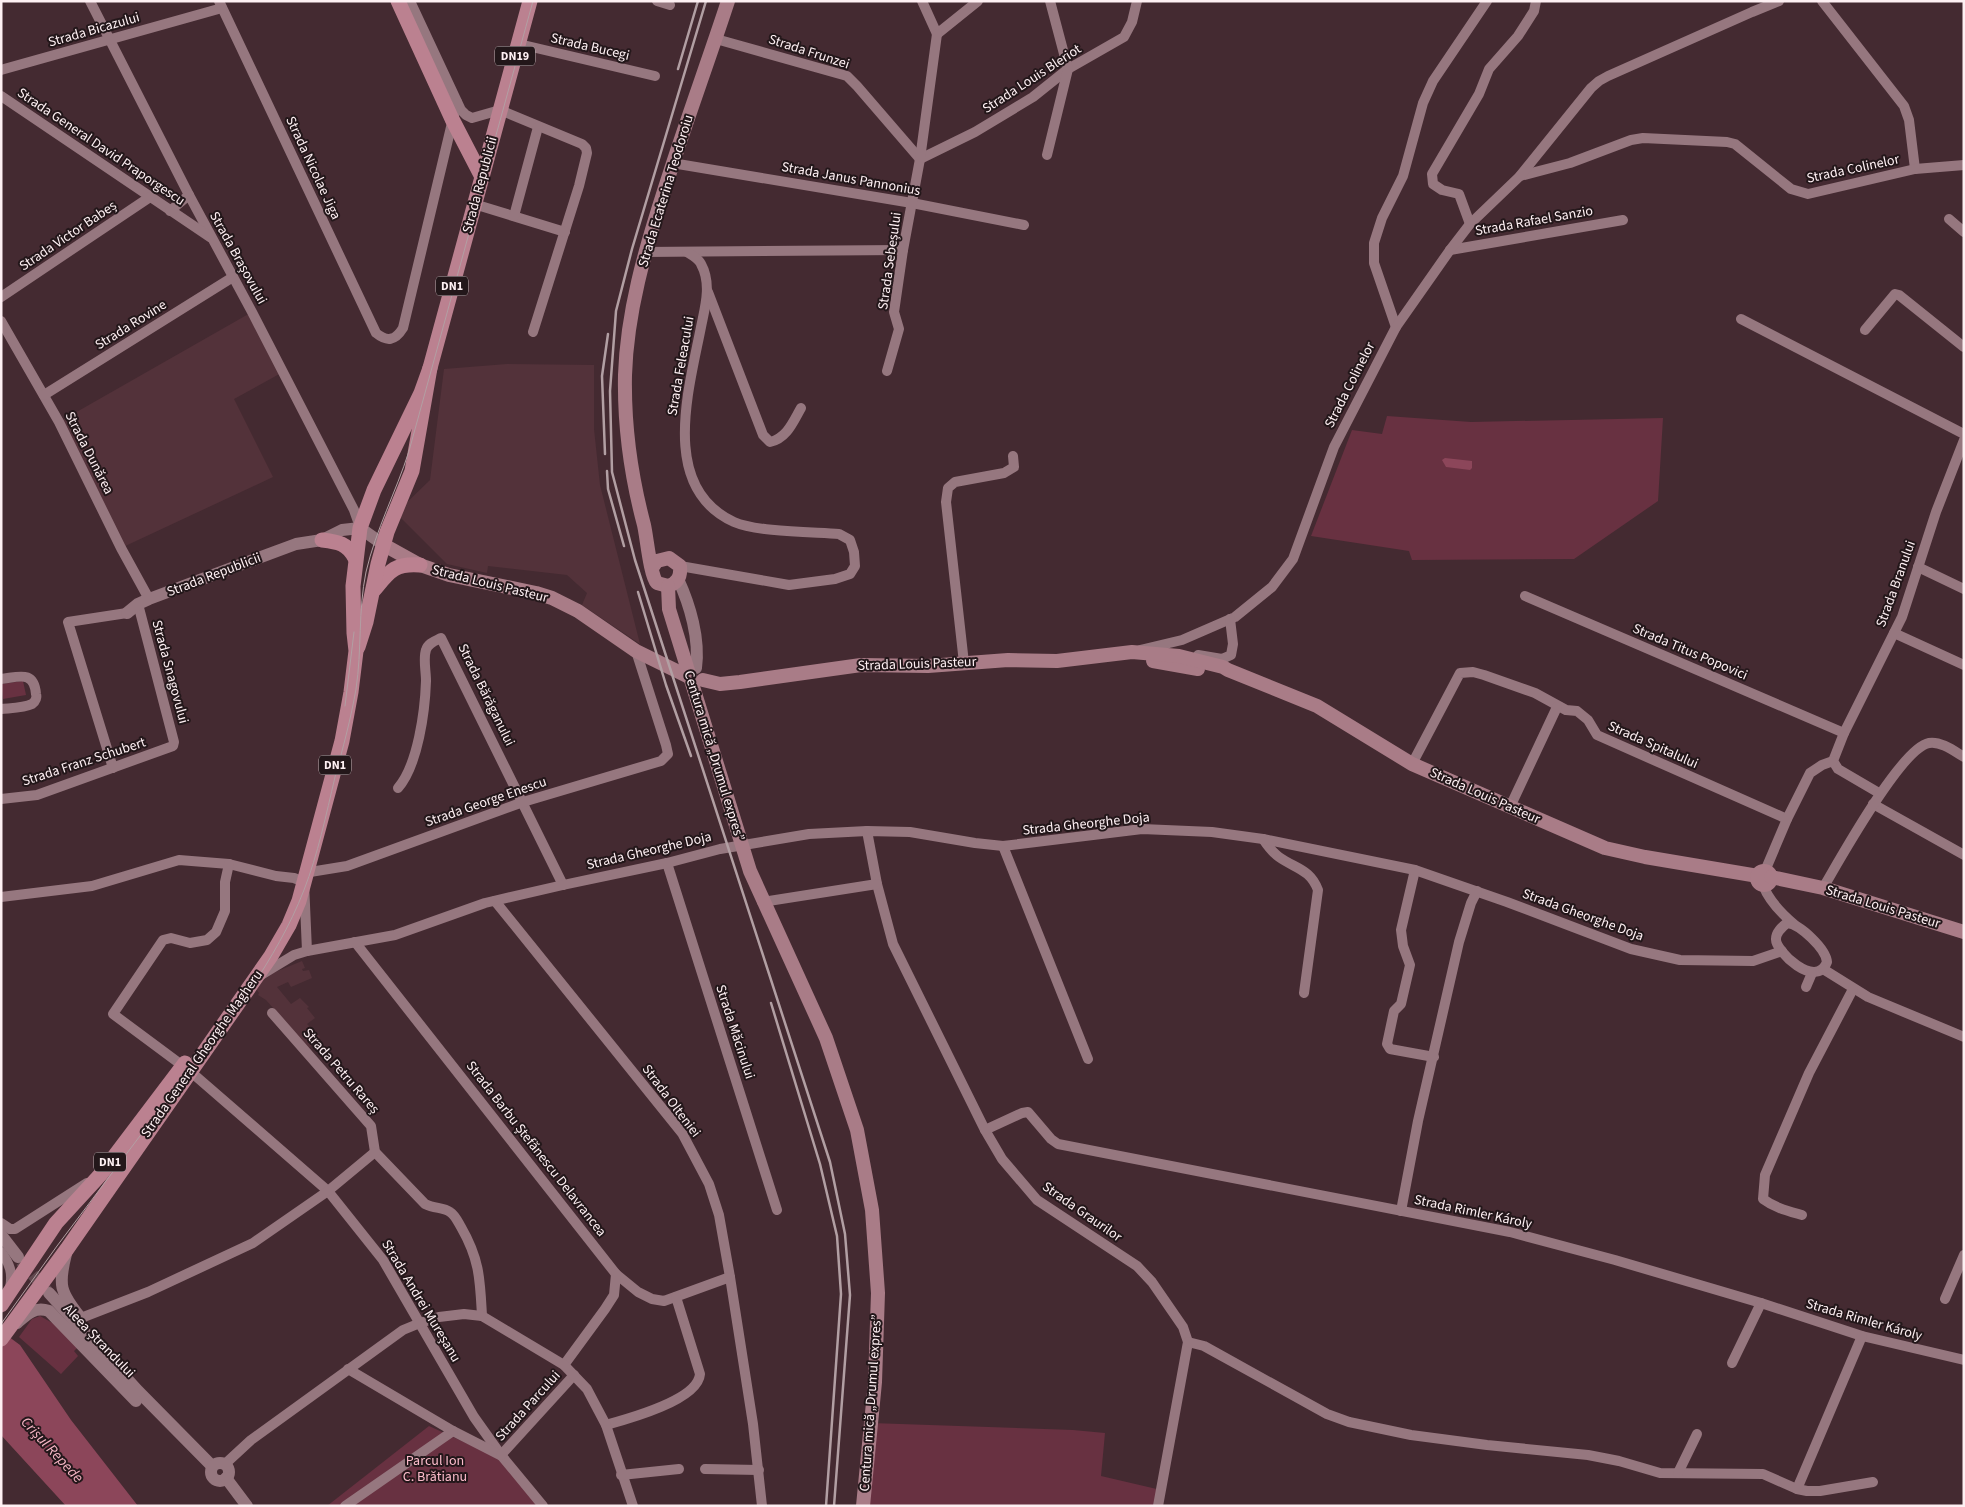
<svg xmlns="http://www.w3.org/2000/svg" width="1965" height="1507" viewBox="0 0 1965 1507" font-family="'Source Sans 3',sans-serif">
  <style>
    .built { fill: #53323a }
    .green { fill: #683141 }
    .water { fill: #8c465a }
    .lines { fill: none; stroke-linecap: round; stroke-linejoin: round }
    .tertiary-tunnel { stroke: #60484e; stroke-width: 12; stroke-dasharray: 12 6; stroke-linecap: butt }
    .minor { stroke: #96777f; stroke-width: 10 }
    .tertiary { stroke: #96777f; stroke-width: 12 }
    .secondary { stroke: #a97c87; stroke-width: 14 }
    .primary { stroke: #bb8190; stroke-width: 15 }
    .tram { stroke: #b29fa3; stroke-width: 1 }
    .rail { stroke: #b29fa3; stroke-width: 2.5 }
    .labels { text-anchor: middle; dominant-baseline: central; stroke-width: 4; stroke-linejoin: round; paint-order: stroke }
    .shield { fill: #23171a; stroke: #bcafb2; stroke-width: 1 }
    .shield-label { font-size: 12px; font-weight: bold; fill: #fef0f3 }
    .street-label { font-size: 14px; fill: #fef0f3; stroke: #23171a }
    .park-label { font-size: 14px; fill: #fcbccb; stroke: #23171a }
    .water-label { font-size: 15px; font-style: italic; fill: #f6b6c5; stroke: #23171a }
  </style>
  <rect width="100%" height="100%" fill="#442a31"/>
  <!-- built -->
  <g class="built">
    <path d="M 252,312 L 283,372 L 234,399 L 273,477 L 121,548 L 59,422 Z"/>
    <path d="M 507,364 L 594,365 L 594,429 L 600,485 L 640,644 L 582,605 L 587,593 L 567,575 L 488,566 L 487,573 L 447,564 L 396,513 L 430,480 L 444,369 Z"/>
    <path d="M 302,961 L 305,968 L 302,969 L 303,971 L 309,970 L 312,978 L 291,987 L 288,982 L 277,987 L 291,1004 L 300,998 L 309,1007 L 307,1008 L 315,1018 L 307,1024 L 320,1037 L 309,1048 L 266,1000 L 258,995 L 259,993 L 255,987 L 263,977 Z"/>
  </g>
  <!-- green -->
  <g class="green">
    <path d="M 1387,416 L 1471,422 L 1663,418 L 1658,501 L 1574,559 L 1412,560 L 1409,551 L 1311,536 L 1352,430 L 1382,434 Z"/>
    <path d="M 23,681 L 26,695 L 3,699 L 1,684 Z"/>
    <path d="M 40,1316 L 56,1325 L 79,1346 L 74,1351 L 78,1356 L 61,1374 L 19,1337 L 32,1319 Z"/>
    <path d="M 871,1423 L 1073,1430 L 1105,1433 L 1101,1476 L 1161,1490 L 1157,1506 L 863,1506 Z"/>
    <path d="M 429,1426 L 501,1459 L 537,1506 L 327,1506 Z"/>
  </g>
  <!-- water -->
  <g class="water">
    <path d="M 1445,458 L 1472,461 L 1472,468 L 1470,470 L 1446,467 L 1442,460 Z"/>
    <path d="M 1,1331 L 20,1345 L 71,1420 L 138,1506 L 66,1506 L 1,1435 Z"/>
  </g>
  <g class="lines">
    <!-- tertiary-tunnel -->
    <path class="tertiary-tunnel" d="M 21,1261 L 47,1291"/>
    <!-- minor -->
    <g class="minor">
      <path d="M 90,1 L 189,195 L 252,312 L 354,510 L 360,527"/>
      <path d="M 219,1 L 376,333 C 387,342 395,341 403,328 L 457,102"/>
      <path d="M 410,1 L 461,110 L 466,115 L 472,118 L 500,110 L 582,144 L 586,148 L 587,153 L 579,186 L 533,332"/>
      <path d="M 657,1 L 670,5"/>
      <path d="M 922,1 L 937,34 L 978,1"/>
      <path d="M 1822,1 L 1904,106 L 1909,120 L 1915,169"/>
      <path d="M 716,39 L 847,76 L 857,86 L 920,159 L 975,132 L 1033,97 L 1068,69 L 1124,37 L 1132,22 L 1137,1"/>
      <path d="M 519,44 L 655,76"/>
      <path d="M 1,70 L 222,8"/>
      <path d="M 1,96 L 210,237"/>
      <path d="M 1047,155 L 1068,69 L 1050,1"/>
      <path d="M 672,163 L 912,203 L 1024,225"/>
      <path d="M 1520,176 L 1570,163 L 1631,140 L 1643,138 L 1727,142 L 1735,144 L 1791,189 L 1808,194 L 1915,169 L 1964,165"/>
      <path d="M 474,204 L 565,232"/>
      <path d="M 170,211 L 189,195"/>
      <path d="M 514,216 L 538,127"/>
      <path d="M 1949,219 L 1964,232"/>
      <path d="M 1470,224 L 1459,194 L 1442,190 L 1433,184 L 1432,174 L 1479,94 L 1489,69 L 1518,36 L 1534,11 L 1536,1"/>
      <path d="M 1450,250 L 1623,220"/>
      <path d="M 644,252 L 903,250"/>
      <path d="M 708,292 L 763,435 L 770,442 C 787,438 793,422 801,408"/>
      <path d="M 1,297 L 150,197"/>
      <path d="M 1741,319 L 1964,434"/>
      <path d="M 1,321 L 59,422 L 121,548 L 149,599"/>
      <path d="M 1396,327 L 1374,263 L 1374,243 L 1382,218 L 1403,176 L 1423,103 L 1433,81 L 1487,1"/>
      <path d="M 1865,330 L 1895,294 L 1899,295 L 1964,347"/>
      <path d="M 887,371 L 899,329 L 894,312 L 903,250 L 920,159 L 937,34"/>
      <path d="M 44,395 L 233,277"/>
      <path d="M 680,566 L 789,585 L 835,579 L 850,574 L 855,566 L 854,552 L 850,540 L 839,534 C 812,532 757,532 734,522 C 659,488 689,389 701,327 C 705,307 712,284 701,264 C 699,259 692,255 687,252"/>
      <path d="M 1918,567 L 1964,589"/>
      <path d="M 1525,596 L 1844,733"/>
      <path d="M 1894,633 L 1964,665"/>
      <path d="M 1140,650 L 1182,640 L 1235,617 L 1272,587 L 1293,559 L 1334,447 L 1396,327 L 1450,250 L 1470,224 L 1520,176 L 1591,88 L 1599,81 L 1608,76 L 1752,12 L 1779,1"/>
      <path d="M 1198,655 L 1222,659 L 1231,655 L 1233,644 L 1230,619"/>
      <path d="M 964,663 L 946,502 L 948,488 L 955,482 L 1004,473 L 1014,467 L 1013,456"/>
      <path d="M 1,679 C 19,677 34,670 36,694 C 37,697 36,701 32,704 C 24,708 10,708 1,709"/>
      <path d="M 1412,764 L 1460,673 L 1473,672 L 1484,675 L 1535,693 L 1566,710 L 1577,711 L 1588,720 L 1597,735 L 1787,819"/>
      <path d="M 113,768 L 68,622 L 127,613"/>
      <path d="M 398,788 C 418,765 425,711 426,681 C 426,671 423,658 426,650 C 428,643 435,641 441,638 L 563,885"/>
      <path d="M 1879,793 L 1838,769 L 1833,761 L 1844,733 L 1902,617 L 1936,512 L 1964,440"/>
      <path d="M 1,799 L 37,795 L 173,746 L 174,742 L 138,604"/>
      <path d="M 1873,804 L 1964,855"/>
      <path d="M 1510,807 L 1557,707"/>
      <path d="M 867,831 L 877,884 L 893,944 L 985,1130 L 1002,1159 L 1037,1200 L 1137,1266 L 1152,1282 L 1183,1327 L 1188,1342 L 1158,1506"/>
      <path d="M 1263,839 C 1267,845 1272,852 1279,857 C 1296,869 1310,869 1318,890 L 1304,993"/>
      <path d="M 1003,846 L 1088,1059"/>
      <path d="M 667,863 L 777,1210"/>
      <path d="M 1415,870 L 1401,930 L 1403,946 L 1410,965 L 1401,1004 L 1394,1011 L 1387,1044 L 1390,1049 L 1434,1057"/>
      <path d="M 1765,871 L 1787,819 L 1810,773 L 1822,765 L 1833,761"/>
      <path d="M 306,877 L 310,872 L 347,866 L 523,802 L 661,761 L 668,754 L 666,745 L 636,651"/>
      <path d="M 1763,885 C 1769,901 1783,915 1795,925"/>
      <path d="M 1823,888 C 1839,861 1901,748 1929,743 C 1941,741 1954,751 1964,757"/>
      <path d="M 1,897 L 92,886 L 179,860 L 229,864 L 276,876 L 294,878 L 304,882 L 307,951 L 294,955 L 261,975"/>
      <path d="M 495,901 L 682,1133 L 709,1184 L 719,1215 L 730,1277 L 753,1424 L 762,1506"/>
      <path d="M 762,902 L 877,884"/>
      <path d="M 1787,923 C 1800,924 1826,949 1827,962 C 1816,990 1775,951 1776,939 C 1776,932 1782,927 1787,923 Z"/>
      <path d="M 355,942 L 616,1274 L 638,1292 L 652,1299 L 664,1301 L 730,1277"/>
      <path d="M 307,951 L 395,935 L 485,903 L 563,885 L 667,863 L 720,849 L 809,834 L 867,831 L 910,832 L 975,843 L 1003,846 L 1142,829 L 1212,832 L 1263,839 L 1415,870 L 1507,902 L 1631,949 L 1680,960 L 1753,961 L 1782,951"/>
      <path d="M 1823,969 L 1868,997 L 1964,1037"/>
      <path d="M 1806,987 L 1812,973"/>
      <path d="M 272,1013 L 371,1126 L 375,1152 L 425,1204 C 435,1209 443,1207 450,1212 C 455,1215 458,1222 461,1227 C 480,1260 480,1280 482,1316"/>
      <path d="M 183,1066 L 113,1014 L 163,940 L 171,938 L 190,943 L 207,940 L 216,932 L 225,911 L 225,882 L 229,864"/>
      <path d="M 191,1072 L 328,1191 L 383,1260 L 474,1417 L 501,1455 L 543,1506"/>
      <path d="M 985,1130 L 1022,1113 L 1028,1112 L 1051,1139 L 1058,1144 L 1510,1232 L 1615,1260 L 1761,1303 L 1862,1336 L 1964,1360"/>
      <path d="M 1401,1211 L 1418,1121 L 1459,942 L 1471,903 L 1477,891"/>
      <path d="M 1802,1215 C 1788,1211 1775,1208 1763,1199 L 1765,1175 L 1809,1073 L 1853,989"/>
      <path d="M 1,1223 L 10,1229 L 15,1229 L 87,1183"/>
      <path d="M 1,1252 C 10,1264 13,1273 10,1288"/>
      <path d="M 1945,1299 L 1964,1255"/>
      <path d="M 81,1318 L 148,1292 L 253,1243 L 328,1191 L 375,1152"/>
      <path d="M 1188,1342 L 1204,1346 L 1327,1414 L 1349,1422 L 1411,1435 L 1487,1445 L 1588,1455 L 1619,1461 L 1660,1473 L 1763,1474 L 1797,1489 L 1807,1491 L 1820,1491 L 1873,1482"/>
      <path d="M 1732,1363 L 1761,1303"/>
      <path d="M 564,1365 L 605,1309 L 614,1295 L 616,1274"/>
      <path d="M 348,1369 L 453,1431 L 500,1455"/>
      <path d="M 606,1425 C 628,1419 698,1400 700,1374 L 676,1297"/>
      <path d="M 501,1455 L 574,1375"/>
      <path d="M 225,1464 L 251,1440 L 403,1330 L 420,1323 L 439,1317 L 464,1314 L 482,1316 L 564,1365 L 587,1389 L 606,1425 L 633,1506"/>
      <path d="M 705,1469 L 759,1470"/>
      <path d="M 1678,1473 L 1697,1434"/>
      <path d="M 621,1475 L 679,1469"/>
      <path d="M 1797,1489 L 1862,1336"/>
      <path d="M 345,1506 L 453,1431"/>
    </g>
    <!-- tertiary -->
    <g class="tertiary">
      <path d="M 678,579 C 690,605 700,639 696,668"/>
      <path d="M 127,613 L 138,604 L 149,599 L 296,544 L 322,540 L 342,530 L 360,528 L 384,545"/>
      <path d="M 1,1235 L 18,1257"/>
      <path d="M 66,1254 C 58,1285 60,1292 80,1317"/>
      <path d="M 49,1293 L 138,1391 L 212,1466"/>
      <path d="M 17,1323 C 27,1314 35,1306 49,1311 L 136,1401"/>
      <circle cx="220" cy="1472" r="9"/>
      <path d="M 226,1478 L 247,1506"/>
    </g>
    <!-- secondary -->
    <g class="secondary">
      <path d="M 384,545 L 420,565 L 449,575 L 536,593 L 552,598 L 578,611 L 636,651 L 687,676"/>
      <path d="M 652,568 L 657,561 L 669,558 L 680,566 C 681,576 678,583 668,586 L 657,583 C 650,575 647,538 644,525 C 631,476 624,425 625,375 C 627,312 645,250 664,191 C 684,127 707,65 728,1"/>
      <path d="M 668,586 L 669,609 L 750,871 L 826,1038 L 857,1130 L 872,1210 L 878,1293 L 875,1382 L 863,1506"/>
      <path d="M 1153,661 L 1198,669"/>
      <path d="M 703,680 L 720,684 L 740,682 L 861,665 L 928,666 L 1008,660 L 1057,661 L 1132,652 L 1179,656 L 1223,667 L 1228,670 L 1317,706 L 1412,764 L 1605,848 L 1645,857 L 1758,876"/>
      <circle cx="1764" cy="878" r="7"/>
      <path d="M 1771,877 L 1823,888 L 1964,932"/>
    </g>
    <!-- primary -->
    <g class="primary">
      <path d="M 398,1 L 452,119 L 482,177"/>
      <path d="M 322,540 C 338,542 347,543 355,558"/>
      <path d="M 374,590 C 389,572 394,563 420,565"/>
      <path d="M 358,647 L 366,622 L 378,564 L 387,532 L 412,471 L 430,368 L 530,1"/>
      <path d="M 1,1305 L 56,1223 L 101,1174 L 185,1063"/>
      <path d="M 1,1339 L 67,1249 L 271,956 L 289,925 L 299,901 L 342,741 L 351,692 L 356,651 L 354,633 L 353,586 L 360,528 L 374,490 L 421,393 L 430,368"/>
    </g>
    <!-- tram -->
    <g class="tram">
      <path d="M 345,706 L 354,632"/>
      <path d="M 1,1324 L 57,1246 L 250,990 C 271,958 290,926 304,890 C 318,854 326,815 335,777 C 343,748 351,718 356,689 C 362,650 358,610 366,572 C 376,529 396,492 409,451 L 533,1"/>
    </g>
    <!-- rail -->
    <g class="rail">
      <path d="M 706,1 L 632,249 L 616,311 L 610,391 L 612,472 L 635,560 L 830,1162 L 845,1234 L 850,1295 L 834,1506"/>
      <path d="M 678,69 L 698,1"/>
      <path d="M 605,454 L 602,376 L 608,334"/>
      <path d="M 607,471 L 608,489 L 624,546"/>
      <path d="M 638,592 L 666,685 L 691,756"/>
      <path d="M 771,1003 L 820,1164 L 837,1236 L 841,1294 L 826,1506"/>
    </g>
  </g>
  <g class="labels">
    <!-- shield labels -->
    <g class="shield">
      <rect x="495" y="46.5" width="40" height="19" rx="4"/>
      <rect x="436" y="276.5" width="32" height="19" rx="4"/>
      <rect x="319" y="755.5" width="32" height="19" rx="4"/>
      <rect x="94" y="1152.5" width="32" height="19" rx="4"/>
    </g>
    <g class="shield-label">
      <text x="515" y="56">DN19</text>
      <text x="452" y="286">DN1</text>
      <text x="335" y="765">DN1</text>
      <text x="110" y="1162">DN1</text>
    </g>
    <!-- street labels -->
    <g class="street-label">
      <text transform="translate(94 30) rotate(-16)">Strada Bicazului</text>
      <text transform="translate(590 47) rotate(13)">Strada Bucegi</text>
      <text transform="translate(809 52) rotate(18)">Strada Frunzei</text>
      <text transform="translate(1032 79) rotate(-33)">Strada Louis Bleriot</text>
      <text transform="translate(101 147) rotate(34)">Strada General David Praporgescu</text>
      <text transform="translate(313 168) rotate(65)">Strada Nicolae Jiga</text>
      <text transform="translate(1853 169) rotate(-12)">Strada Colinelor</text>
      <text transform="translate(851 179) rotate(10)">Strada Janus Pannonius</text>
      <text transform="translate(480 185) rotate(-75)">Strada Republicii</text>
      <text transform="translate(666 191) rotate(-73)">Strada Ecaterina Teodoroiu</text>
      <text transform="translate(1534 221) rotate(-10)">Strada Rafael Sanzio</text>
      <text transform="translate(68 236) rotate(-34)">Strada Victor Babeș</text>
      <text transform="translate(238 258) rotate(61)">Strada Brașovului</text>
      <text transform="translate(890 261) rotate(-82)">Strada Sebeșului</text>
      <text transform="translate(131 325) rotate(-32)">Strada Rovine</text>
      <text transform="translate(681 366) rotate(-80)">Strada Feleacului</text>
      <text transform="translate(1350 385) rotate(-63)">Strada Colinelor</text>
      <text transform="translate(89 453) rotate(63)">Strada Dunărea</text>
      <text transform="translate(214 575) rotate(-21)">Strada Republicii</text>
      <text transform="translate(490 584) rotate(14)">Strada Louis Pasteur</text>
      <text transform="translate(1896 584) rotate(-70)">Strada Branului</text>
      <text transform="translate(1690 652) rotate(23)">Strada Titus Popovici</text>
      <text transform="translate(917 664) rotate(-2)">Strada Louis Pasteur</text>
      <text transform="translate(170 672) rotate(75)">Strada Snagovului</text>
      <text transform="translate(486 695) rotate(64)">Strada Bărăganului</text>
      <text transform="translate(1653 745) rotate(24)">Strada Spitalului</text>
      <text transform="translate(714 756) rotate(73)">Centura mică „Drumul expres”</text>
      <text transform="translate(84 762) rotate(-18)">Strada Franz Schubert</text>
      <text transform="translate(1485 796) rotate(24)">Strada Louis Pasteur</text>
      <text transform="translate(486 802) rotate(-19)">Strada George Enescu</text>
      <text transform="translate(1086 824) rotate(-6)">Strada Gheorghe Doja</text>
      <text transform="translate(649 851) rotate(-13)">Strada Gheorghe Doja</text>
      <text transform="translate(1883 907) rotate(17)">Strada Louis Pasteur</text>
      <text transform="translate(1583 915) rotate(20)">Strada Gheorghe Doja</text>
      <text transform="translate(735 1032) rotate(72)">Strada Măcinului</text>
      <text transform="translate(202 1054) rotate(-55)">Strada General Gheorghe Magheru</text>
      <text transform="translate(341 1071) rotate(49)">Strada Petru Rareș</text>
      <text transform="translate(671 1101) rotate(53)">Strada Olteniei</text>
      <text transform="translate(536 1149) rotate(52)">Strada Barbu Ștefănescu Delavrancea</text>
      <text transform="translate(1082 1212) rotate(35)">Strada Graurilor</text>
      <text transform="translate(1473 1212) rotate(12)">Strada Rimler Károly</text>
      <text transform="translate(421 1301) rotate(59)">Strada Andrei Mureșanu</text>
      <text transform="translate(1864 1320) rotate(16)">Strada Rimler Károly</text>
      <text transform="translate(99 1341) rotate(46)">Aleea Ștrandului</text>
      <text transform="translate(871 1403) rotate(-86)">Centura mică „Drumul expres”</text>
      <text transform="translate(528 1406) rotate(-48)">Strada Parcului</text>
    </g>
    <!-- park labels -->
    <g class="park-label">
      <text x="435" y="1461">Parcul Ion<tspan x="435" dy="16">C. Brătianu</tspan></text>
    </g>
    <!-- water labels -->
    <g class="water-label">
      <text transform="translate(52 1450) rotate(47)">Crișul Repede</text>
    </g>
  </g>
  <!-- border -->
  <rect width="1965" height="1507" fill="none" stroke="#fef0f3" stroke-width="5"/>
</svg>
